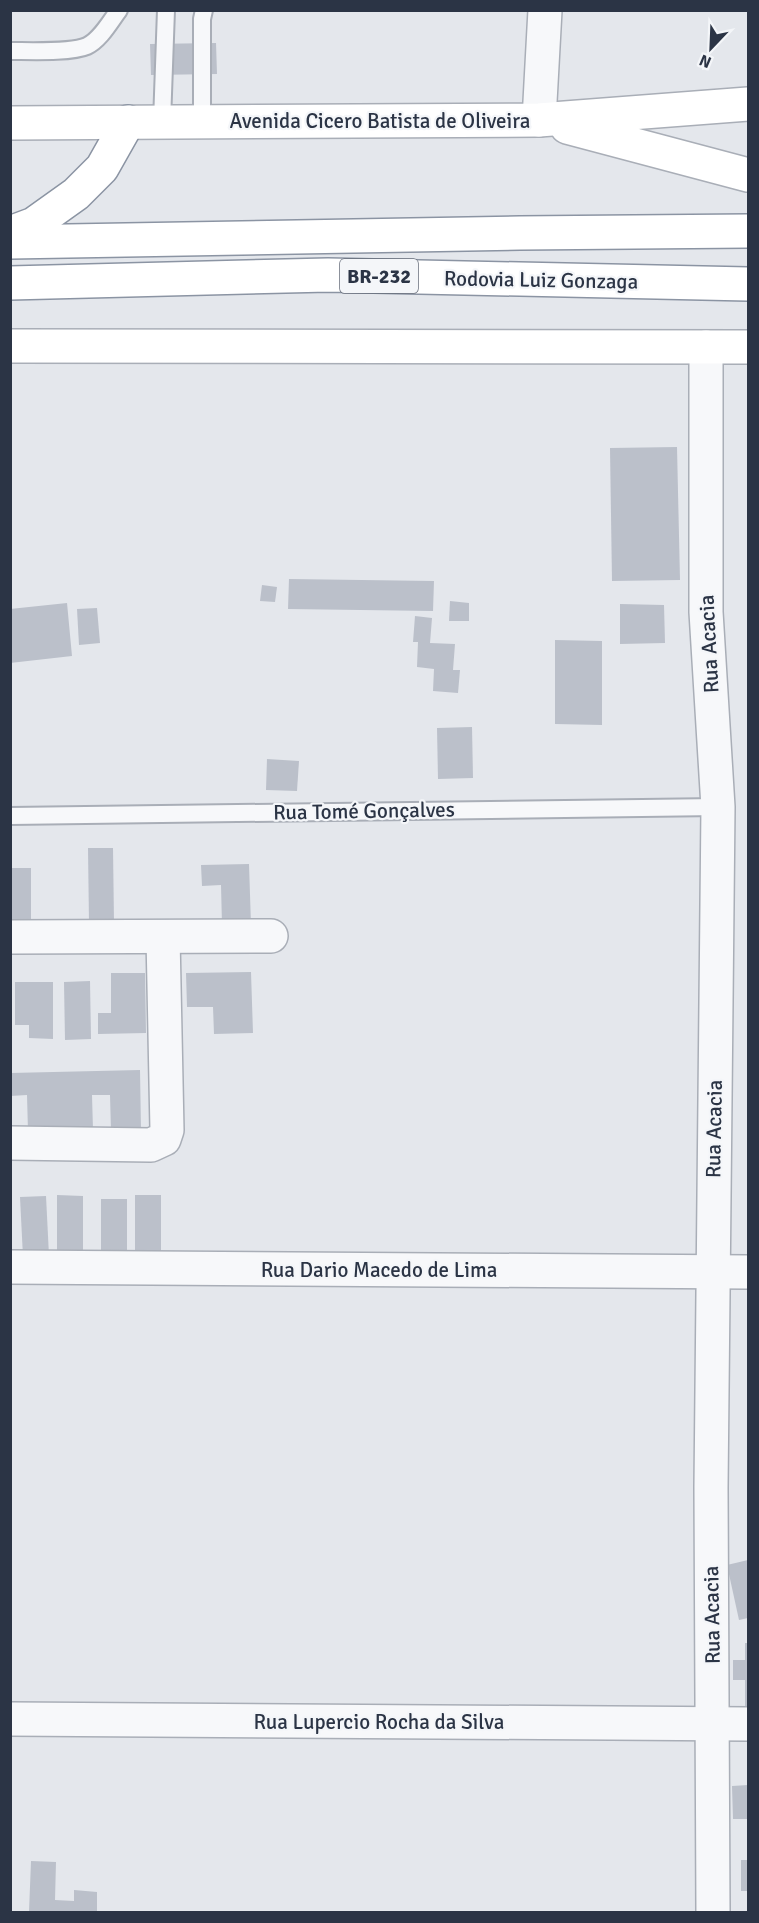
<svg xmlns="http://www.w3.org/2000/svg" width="759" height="1923" viewBox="0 0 759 1923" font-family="Signika,sans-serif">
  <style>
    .building { fill: #bbc0ca }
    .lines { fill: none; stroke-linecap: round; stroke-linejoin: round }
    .lane-casing { stroke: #a9aeb7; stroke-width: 20 }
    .street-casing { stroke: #a9aeb7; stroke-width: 36 }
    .secondary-casing { stroke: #a9aeb7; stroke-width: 36 }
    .highway-casing { stroke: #8b94a3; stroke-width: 36 }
    .lane { stroke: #f7f8fa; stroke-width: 16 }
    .street { stroke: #f7f8fa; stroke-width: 33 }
    .secondary { stroke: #fff; stroke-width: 33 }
    .highway { stroke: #fff; stroke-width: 33 }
    .labels { text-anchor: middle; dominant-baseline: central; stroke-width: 4.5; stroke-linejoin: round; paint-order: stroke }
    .shield { fill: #f4f6f9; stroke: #676e7b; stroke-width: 1.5 }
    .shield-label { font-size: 20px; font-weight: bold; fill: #2b3445 }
    .street-label { font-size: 21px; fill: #2b3445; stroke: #f4f6f9 }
  </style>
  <rect width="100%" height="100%" fill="#e4e7ec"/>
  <!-- building -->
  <g class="building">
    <path d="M 216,43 L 217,74 L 151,75 L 150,44 Z"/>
    <path d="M 677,447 L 680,580 L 612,581 L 610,448 Z"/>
    <path d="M 289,579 L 434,581 L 433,611 L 288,609 Z"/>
    <path d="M 262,585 L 277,587 L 275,602 L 260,601 Z"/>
    <path d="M 450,601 L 469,603 L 469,621 L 449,621 Z"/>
    <path d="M 67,603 L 72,656 L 10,663 L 10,609 Z"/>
    <path d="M 620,604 L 664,605 L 665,643 L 620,644 Z"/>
    <path d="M 97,608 L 100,643 L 79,645 L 77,609 Z"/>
    <path d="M 415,616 L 432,618 L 430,643 L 455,644 L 453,670 L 460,670 L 458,693 L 433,691 L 434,669 L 417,667 L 418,642 L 413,642 Z"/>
    <path d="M 555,640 L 602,641 L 602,725 L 555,724 Z"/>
    <path d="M 472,727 L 473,778 L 438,779 L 437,728 Z"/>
    <path d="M 267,759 L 299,761 L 297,791 L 266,790 Z"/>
    <path d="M 88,848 L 113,848 L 114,923 L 89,923 Z"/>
    <path d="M 249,864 L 251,925 L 222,925 L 221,885 L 202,886 L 201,865 Z"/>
    <rect x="10" y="868" width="21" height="57"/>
    <path d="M 251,972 L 253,1033 L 214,1034 L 213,1007 L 187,1007 L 186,973 Z"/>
    <path d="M 111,973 L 145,973 L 146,1033 L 98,1034 L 98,1013 L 111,1013 Z"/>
    <path d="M 90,981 L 91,1039 L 65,1040 L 64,982 Z"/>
    <path d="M 15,982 L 53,982 L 53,1039 L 29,1038 L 29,1025 L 15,1025 Z"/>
    <path d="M 140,1070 L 141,1131 L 111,1131 L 110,1095 L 92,1095 L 93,1130 L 28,1132 L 27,1095 L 10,1096 L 10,1073 Z"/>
    <path d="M 57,1195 L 83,1196 L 83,1253 L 57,1253 Z"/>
    <path d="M 135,1195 L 161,1195 L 161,1253 L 135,1252 Z"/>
    <path d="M 46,1196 L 49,1256 L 23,1257 L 20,1197 Z"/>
    <rect x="101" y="1199" width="26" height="57"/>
    <path d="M 748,1560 L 748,1618 L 739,1620 L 727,1565 Z"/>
    <path d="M 745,1643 L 748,1643 L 748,1718 L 745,1718 L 745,1680 L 733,1680 L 733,1660 L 745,1660 Z"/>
    <path d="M 748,1785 L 748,1819 L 733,1819 L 732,1786 Z"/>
    <rect x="741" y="1860" width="7" height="31"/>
    <path d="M 31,1861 L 56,1862 L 55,1900 L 74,1901 L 74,1890 L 97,1892 L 97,1912 L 29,1912 Z"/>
  </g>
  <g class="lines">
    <defs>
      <g id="lane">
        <path d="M 10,51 C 29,51 71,53 87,46 C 100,40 110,22 119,10"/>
        <path d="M 162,122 L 166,10"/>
        <path d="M 202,122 L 202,19 L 204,10"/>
        <path d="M 10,816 L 718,807"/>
      </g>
      <g id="street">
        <path d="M 539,120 L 545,10"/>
        <path d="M 706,347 L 706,612 L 718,807 L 711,1488 L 713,1912"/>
        <path d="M 10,937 L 271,936"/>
        <path d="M 10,1143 L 151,1145 L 164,1139 L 167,1130 L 163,937"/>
        <path d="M 10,1267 L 748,1272"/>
        <path d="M 10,1719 L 748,1724"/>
      </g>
      <g id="secondary">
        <path d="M 10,123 L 539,120 L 748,104"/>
        <path d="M 567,127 L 748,175"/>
        <path d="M 10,346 L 748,347"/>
      </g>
      <g id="highway">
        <path d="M 10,233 L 34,224 L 76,194 L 102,168 L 128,122"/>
        <path d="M 10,242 L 520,233 L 748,231"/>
        <path d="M 10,283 L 328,275 L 748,284"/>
      </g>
    </defs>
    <!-- lane casing -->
    <use href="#lane" class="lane-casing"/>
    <!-- street casing -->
    <use href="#street" class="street-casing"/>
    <!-- secondary casing -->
    <use href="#secondary" class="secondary-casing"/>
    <!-- highway casing -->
    <use href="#highway" class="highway-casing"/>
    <!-- lane -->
    <use href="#lane" class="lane"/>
    <!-- street -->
    <use href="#street" class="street"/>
    <!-- secondary -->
    <use href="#secondary" class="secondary"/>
    <!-- highway -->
    <use href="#highway" class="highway"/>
  </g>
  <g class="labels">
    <!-- shield labels -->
    <rect class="shield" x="340" y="259" width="78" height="34" rx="4.5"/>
    <g class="shield-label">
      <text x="379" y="276">BR-232</text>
    </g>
    <!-- street labels -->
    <g class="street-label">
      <text x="380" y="121">Avenida Cicero Batista de Oliveira</text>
      <text transform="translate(541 280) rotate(1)">Rodovia Luiz Gonzaga</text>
      <text transform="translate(709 644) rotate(-93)">Rua Acacia</text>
      <text transform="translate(364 811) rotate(-1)">Rua Tomé Gonçalves</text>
      <text transform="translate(714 1129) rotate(-89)">Rua Acacia</text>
      <text x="379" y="1270">Rua Dario Macedo de Lima</text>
      <text transform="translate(712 1615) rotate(-91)">Rua Acacia</text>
      <text x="379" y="1722">Rua Lupercio Rocha da Silva</text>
    </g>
  </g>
  <!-- border -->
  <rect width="759" height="1923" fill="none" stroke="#2b3445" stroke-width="24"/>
  <!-- north arrow -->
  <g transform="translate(711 48) rotate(203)" stroke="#f4f6f9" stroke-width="4.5" paint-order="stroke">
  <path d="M0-4.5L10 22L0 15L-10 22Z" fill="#2b3445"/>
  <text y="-9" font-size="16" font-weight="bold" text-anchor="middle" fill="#2b3445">N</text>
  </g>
</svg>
